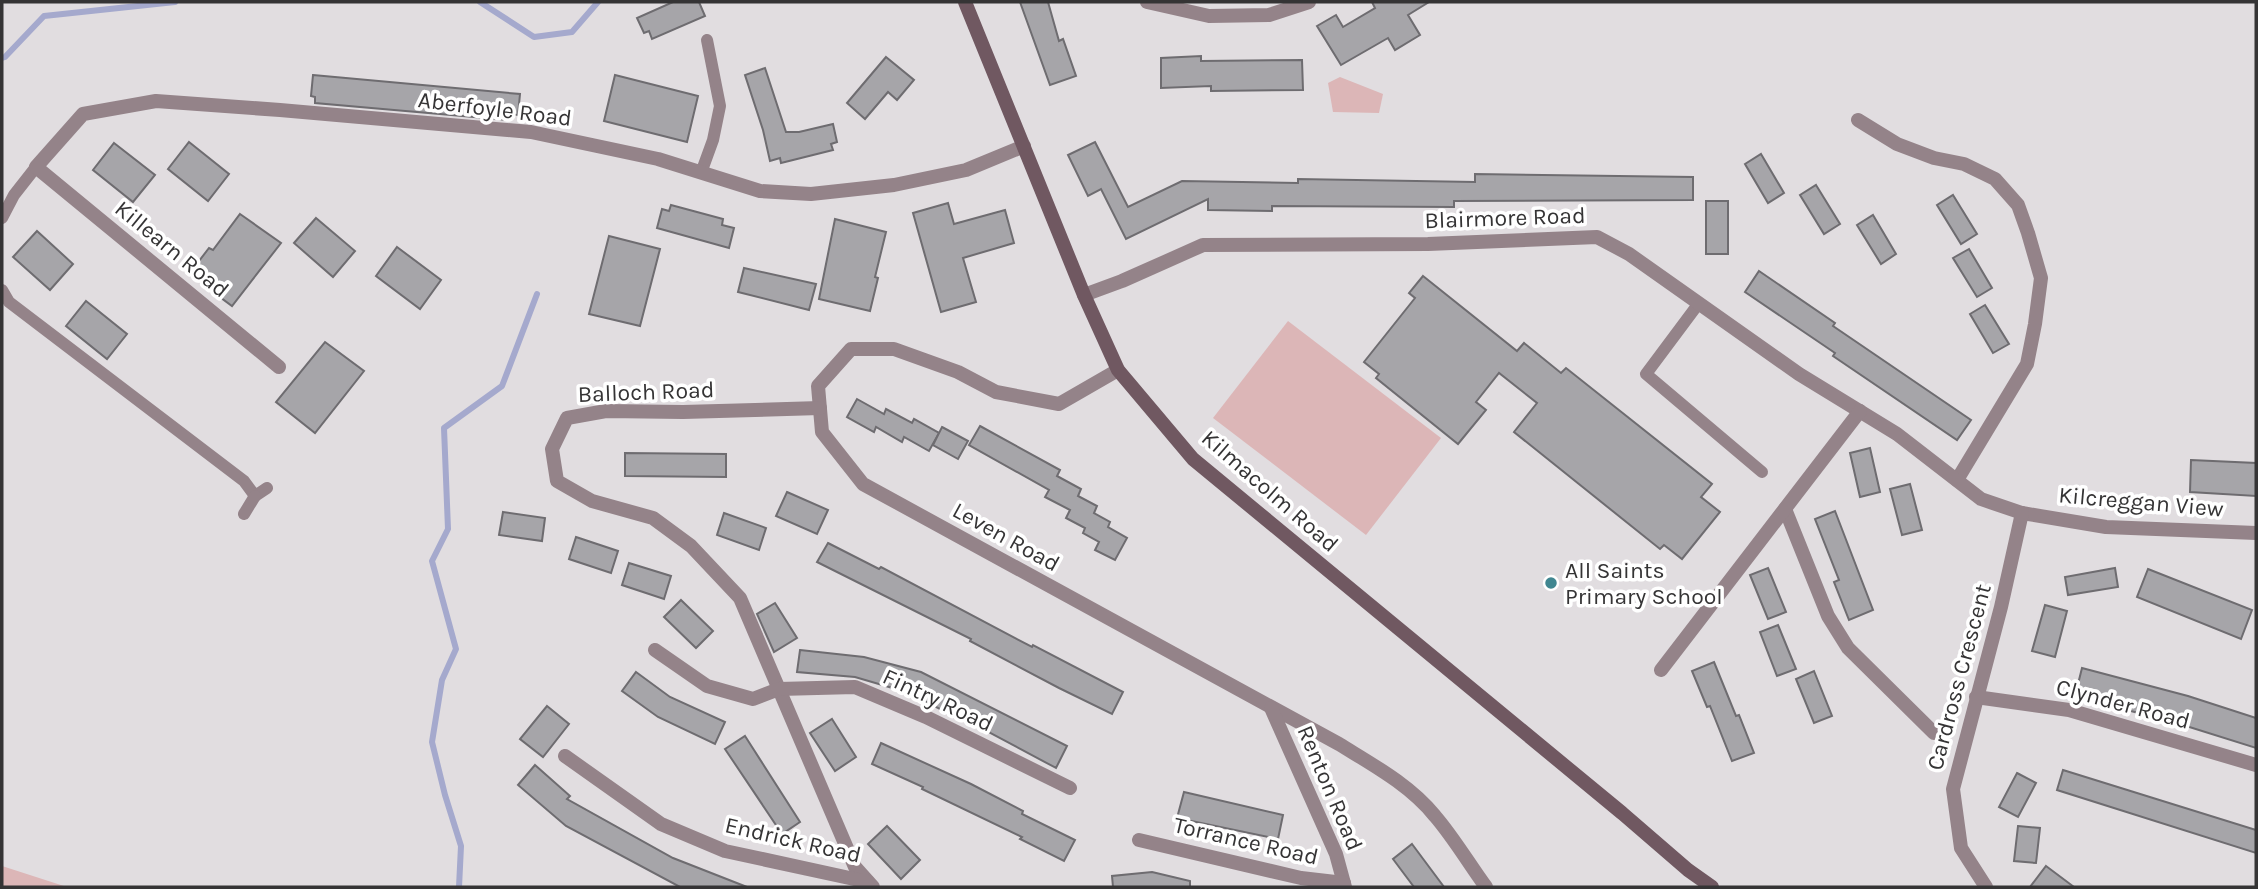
<svg xmlns="http://www.w3.org/2000/svg" width="2258" height="889" viewBox="0 0 2258 889" font-family="Karla,sans-serif">
  <style>
    .green { fill: #dcb6b7 }
    .lines { fill: none; stroke-linecap: round; stroke-linejoin: round }
    .stream { stroke: #a5a9cd; stroke-width: 6 }
    .building { fill: #a6a5a9; stroke: #6e6c70; stroke-width: 2 }
    .service { stroke: #948389; stroke-width: 12 }
    .minor { stroke: #948389; stroke-width: 14 }
    .secondary { stroke: #705861; stroke-width: 14 }
    .poi-dot { fill: #408690; stroke: #fff; stroke-width: 2.5 }
    .labels { text-anchor: middle; dominant-baseline: central; stroke-width: 7; stroke-linejoin: round; paint-order: stroke }
    .street-label { font-size: 23px; fill: #353435; stroke: #fff }
    .poi-label { font-size: 23px; fill: #353435; stroke: #fff; text-anchor: start }
  </style>
  <rect width="100%" height="100%" fill="#e1dde0"/>
  <!-- green -->
  <g class="green">
    <path d="M 1340,77 L 1383,94 L 1379,113 L 1333,112 L 1328,83 Z"/>
    <path d="M 1288,321 L 1441,438 L 1366,535 L 1213,418 Z"/>
    <path d="M 2,866 L 67,887 L 2,887 Z"/>
  </g>
  <g class="lines">
    <!-- stream -->
    <g class="stream">
      <path d="M 480,2 L 534,37 L 572,32 L 598,2"/>
      <path d="M 2,58 L 5,57 L 44,16 L 175,2"/>
      <path d="M 459,887 L 461,846 L 445,795 L 432,742 L 442,680 L 456,649 L 432,561 L 448,529 L 444,428 L 502,386 L 537,294"/>
    </g>
  </g>
  <!-- building -->
  <g class="building">
    <path d="M 673,2 L 699,2 L 705,16 L 652,39 L 649,31 L 644,33 L 637,18 Z"/>
    <path d="M 1020,2 L 1048,2 L 1059,41 L 1063,39 L 1076,76 L 1050,85 Z"/>
    <path d="M 1372,2 L 1429,2 L 1408,15 L 1420,35 L 1395,50 L 1388,38 L 1341,65 L 1317,26 L 1336,15 L 1343,27 L 1375,8 Z"/>
    <path d="M 1201,56 L 1201,61 L 1302,60 L 1303,90 L 1211,91 L 1211,86 L 1161,88 L 1161,58 Z"/>
    <path d="M 886,57 L 914,80 L 897,100 L 888,92 L 865,119 L 847,103 Z"/>
    <path d="M 765,68 L 786,132 L 799,132 L 833,124 L 837,142 L 831,144 L 833,150 L 781,163 L 780,158 L 770,161 L 763,130 L 745,75 Z"/>
    <path d="M 313,75 L 520,94 L 518,115 L 507,114 L 507,120 L 315,103 L 315,97 L 311,96 Z"/>
    <path d="M 615,75 L 698,96 L 687,142 L 604,121 Z"/>
    <path d="M 189,142 L 229,174 L 208,201 L 168,169 Z"/>
    <path d="M 1095,142 L 1128,207 L 1182,181 L 1298,183 L 1298,179 L 1475,182 L 1475,174 L 1693,177 L 1693,200 L 1454,201 L 1454,207 L 1272,206 L 1272,211 L 1208,210 L 1208,199 L 1126,239 L 1101,189 L 1088,196 L 1068,155 Z"/>
    <path d="M 114,143 L 155,175 L 133,202 L 93,170 Z"/>
    <path d="M 1761,154 L 1784,193 L 1768,203 L 1745,164 Z"/>
    <path d="M 1816,185 L 1840,224 L 1824,234 L 1800,195 Z"/>
    <path d="M 1953,195 L 1977,234 L 1961,244 L 1937,205 Z"/>
    <rect x="1706" y="201" width="22" height="53"/>
    <path d="M 948,203 L 954,224 L 1005,210 L 1014,243 L 963,258 L 976,302 L 941,312 L 913,213 Z"/>
    <path d="M 671,205 L 723,219 L 722,225 L 734,228 L 729,248 L 657,228 L 662,209 L 669,211 Z"/>
    <path d="M 240,214 L 281,243 L 232,306 L 189,274 L 209,248 L 213,250 Z"/>
    <path d="M 1873,215 L 1896,254 L 1881,264 L 1857,225 Z"/>
    <path d="M 316,218 L 355,251 L 333,277 L 294,243 Z"/>
    <path d="M 835,219 L 886,232 L 875,277 L 878,278 L 870,311 L 819,299 Z"/>
    <path d="M 37,231 L 73,264 L 50,290 L 13,257 Z"/>
    <path d="M 609,236 L 660,249 L 640,326 L 589,314 Z"/>
    <path d="M 397,247 L 441,280 L 420,309 L 376,276 Z"/>
    <path d="M 1969,249 L 1992,288 L 1977,297 L 1953,258 Z"/>
    <path d="M 744,268 L 816,284 L 809,310 L 738,292 Z"/>
    <path d="M 1759,271 L 1835,323 L 1833,326 L 1971,420 L 1957,440 L 1833,356 L 1835,353 L 1745,292 Z"/>
    <path d="M 1423,276 L 1517,351 L 1524,343 L 1561,373 L 1566,368 L 1712,484 L 1701,497 L 1720,512 L 1682,559 L 1664,545 L 1660,549 L 1514,432 L 1537,403 L 1499,373 L 1476,402 L 1486,410 L 1458,444 L 1376,378 L 1379,374 L 1364,362 L 1415,298 L 1409,293 Z"/>
    <path d="M 86,301 L 127,334 L 107,359 L 66,326 Z"/>
    <path d="M 1985,305 L 2009,344 L 1993,353 L 1970,314 Z"/>
    <path d="M 325,342 L 364,371 L 315,433 L 276,402 Z"/>
    <path d="M 857,399 L 884,414 L 886,409 L 912,423 L 914,419 L 939,433 L 929,451 L 904,437 L 902,442 L 876,427 L 874,432 L 847,417 Z"/>
    <path d="M 980,426 L 1060,470 L 1057,476 L 1081,489 L 1078,496 L 1097,506 L 1094,513 L 1110,522 L 1108,527 L 1127,538 L 1115,560 L 1095,550 L 1099,542 L 1083,533 L 1085,528 L 1066,518 L 1070,510 L 1045,497 L 1049,490 L 969,445 Z"/>
    <path d="M 942,427 L 968,441 L 958,459 L 933,445 Z"/>
    <path d="M 1870,448 L 1880,492 L 1860,497 L 1850,453 Z"/>
    <path d="M 625,453 L 726,454 L 726,477 L 625,476 Z"/>
    <path d="M 2191,460 L 2256,463 L 2256,496 L 2190,492 Z"/>
    <path d="M 1910,484 L 1922,530 L 1902,535 L 1890,489 Z"/>
    <path d="M 787,492 L 828,510 L 817,534 L 776,516 Z"/>
    <path d="M 1835,511 L 1873,610 L 1849,620 L 1834,582 L 1839,580 L 1815,519 Z"/>
    <path d="M 503,512 L 545,518 L 542,541 L 499,535 Z"/>
    <path d="M 724,513 L 766,528 L 759,550 L 717,535 Z"/>
    <path d="M 576,537 L 618,551 L 611,573 L 569,559 Z"/>
    <path d="M 828,543 L 879,569 L 881,567 L 1032,647 L 1033,645 L 1123,692 L 1112,714 L 1059,688 L 970,641 L 971,639 L 817,562 Z"/>
    <path d="M 629,563 L 671,576 L 664,599 L 622,585 Z"/>
    <path d="M 1768,568 L 1786,612 L 1768,619 L 1750,575 Z"/>
    <path d="M 2115,568 L 2118,587 L 2068,595 L 2065,577 Z"/>
    <path d="M 2148,569 L 2252,610 L 2241,639 L 2137,597 Z"/>
    <path d="M 681,600 L 713,631 L 696,648 L 664,617 Z"/>
    <path d="M 775,603 L 797,638 L 774,652 L 757,614 Z"/>
    <path d="M 2045,605 L 2067,611 L 2055,657 L 2032,651 Z"/>
    <path d="M 1778,625 L 1796,669 L 1777,676 L 1760,632 Z"/>
    <path d="M 800,650 L 864,657 L 921,672 L 1067,746 L 1056,768 L 953,713 L 952,715 L 906,692 L 855,677 L 797,672 Z"/>
    <path d="M 1714,662 L 1736,716 L 1739,715 L 1754,753 L 1732,761 L 1710,706 L 1707,707 L 1692,671 Z"/>
    <path d="M 2082,668 L 2188,696 L 2256,718 L 2256,748 L 2183,725 L 2075,696 Z"/>
    <path d="M 1814,671 L 1832,716 L 1814,723 L 1796,679 Z"/>
    <path d="M 636,672 L 670,697 L 725,722 L 715,744 L 658,717 L 622,691 Z"/>
    <path d="M 547,706 L 569,724 L 543,757 L 520,739 Z"/>
    <path d="M 832,719 L 856,757 L 835,771 L 810,733 Z"/>
    <path d="M 745,736 L 800,822 L 782,834 L 725,749 Z"/>
    <path d="M 881,743 L 971,784 L 1023,811 L 1022,814 L 1075,840 L 1064,861 L 1020,839 L 1022,837 L 922,789 L 923,787 L 872,764 Z"/>
    <path d="M 535,765 L 570,796 L 567,799 L 673,858 L 747,887 L 680,887 L 566,826 L 518,785 Z"/>
    <path d="M 2063,770 L 2256,830 L 2256,853 L 2057,790 Z"/>
    <path d="M 2017,773 L 2036,783 L 2018,817 L 1999,807 Z"/>
    <path d="M 1184,792 L 1283,815 L 1278,839 L 1177,818 Z"/>
    <path d="M 887,826 L 920,860 L 901,879 L 868,844 Z"/>
    <path d="M 2018,826 L 2040,828 L 2036,863 L 2014,861 Z"/>
    <path d="M 1412,844 L 1444,887 L 1414,887 L 1393,859 Z"/>
    <path d="M 2046,866 L 2074,887 L 2030,887 Z"/>
    <path d="M 1152,872 L 1190,881 L 1190,887 L 1113,887 L 1112,876 Z"/>
  </g>
  <g class="lines">
    <!-- service -->
    <g class="service">
      <path d="M 701,173 L 713,140 L 720,106 L 707,40"/>
      <path d="M 2,218 L 14,195 L 36,167"/>
      <path d="M 2,290 L 9,302 L 244,481 L 255,496 L 267,488"/>
      <path d="M 1699,303 L 1646,374 L 1762,472"/>
      <path d="M 244,514 L 255,496"/>
    </g>
    <!-- minor -->
    <g class="minor">
      <path d="M 1147,2 L 1209,16 L 1269,15 L 1309,2"/>
      <path d="M 1858,120 L 1897,144 L 1934,158 L 1964,164 L 1995,179 L 2018,205 L 2028,233 L 2041,278 L 2035,324 L 2027,364 L 1957,480"/>
      <path d="M 1084,295 L 1122,281 L 1203,245 L 1428,244 L 1597,237 L 1629,254 L 1799,374 L 1897,434 L 1981,499 L 2022,513 L 2106,527 L 2256,533"/>
      <path d="M 279,367 L 36,167 L 83,114 L 156,101 L 280,110 L 531,132 L 658,159 L 760,191 L 811,194 L 894,185 L 966,170 L 1024,146"/>
      <path d="M 1118,370 L 1059,404 L 996,392 L 958,372 L 894,349 L 851,349 L 818,386 L 822,432 L 863,484 L 1339,744 C 1373,765 1410,785 1435,816 C 1454,838 1469,864 1486,887"/>
      <path d="M 820,408 L 683,412 L 606,411 L 567,418 L 552,449 L 557,481 L 592,501 L 653,518 L 691,546 L 740,598 L 855,867 L 873,887"/>
      <path d="M 1785,509 L 1828,616 L 1848,648 L 1934,733"/>
      <path d="M 655,650 L 707,686 L 753,699 L 779,689 L 855,687 L 926,717 L 1070,788"/>
      <path d="M 1661,670 L 1860,411"/>
      <path d="M 1976,697 L 2069,710 L 2256,765"/>
      <path d="M 1271,708 L 1336,854 L 1345,887"/>
      <path d="M 565,756 L 661,824 L 725,851 L 868,882"/>
      <path d="M 1139,840 L 1301,878 L 1344,883"/>
      <path d="M 1986,887 L 1961,848 L 1953,789 L 2001,607 L 2022,513"/>
    </g>
    <!-- secondary -->
    <path class="secondary" d="M 965,2 L 1084,295 L 1118,370 L 1193,459 L 1622,813 L 1688,870 L 1712,887"/>
  </g>
  <!-- markers -->
  <circle class="poi-dot" cx="1551" cy="583" r="7"/>
  <g class="labels">
    <!-- street labels -->
    <g class="street-label">
      <text transform="translate(495 109) rotate(7)">Aberfoyle Road</text>
      <text transform="translate(1505 218) rotate(-2)">Blairmore Road</text>
      <text transform="translate(172 249) rotate(39)">Killearn Road</text>
      <text transform="translate(646 392) rotate(-2)">Balloch Road</text>
      <text transform="translate(1270 491) rotate(41)">Kilmacolm Road</text>
      <text transform="translate(2141 502) rotate(5)">Kilcreggan View</text>
      <text transform="translate(1006 537) rotate(29)">Leven Road</text>
      <text transform="translate(1959 677) rotate(-75)">Cardross Crescent</text>
      <text transform="translate(938 700) rotate(25)">Fintry Road</text>
      <text transform="translate(2123 704) rotate(15)">Clynder Road</text>
      <text transform="translate(1330 788) rotate(67)">Renton Road</text>
      <text transform="translate(793 840) rotate(13)">Endrick Road</text>
      <text transform="translate(1246 841) rotate(13)">Torrance Road</text>
    </g>
    <!-- poi labels -->
    <g class="poi-label">
      <text x="1565" y="570">All Saints<tspan x="1565" dy="26">Primary School</tspan></text>
    </g>
  </g>
  <!-- border -->
  <rect width="2258" height="889" fill="none" stroke="#353435" stroke-width="7"/>
</svg>
